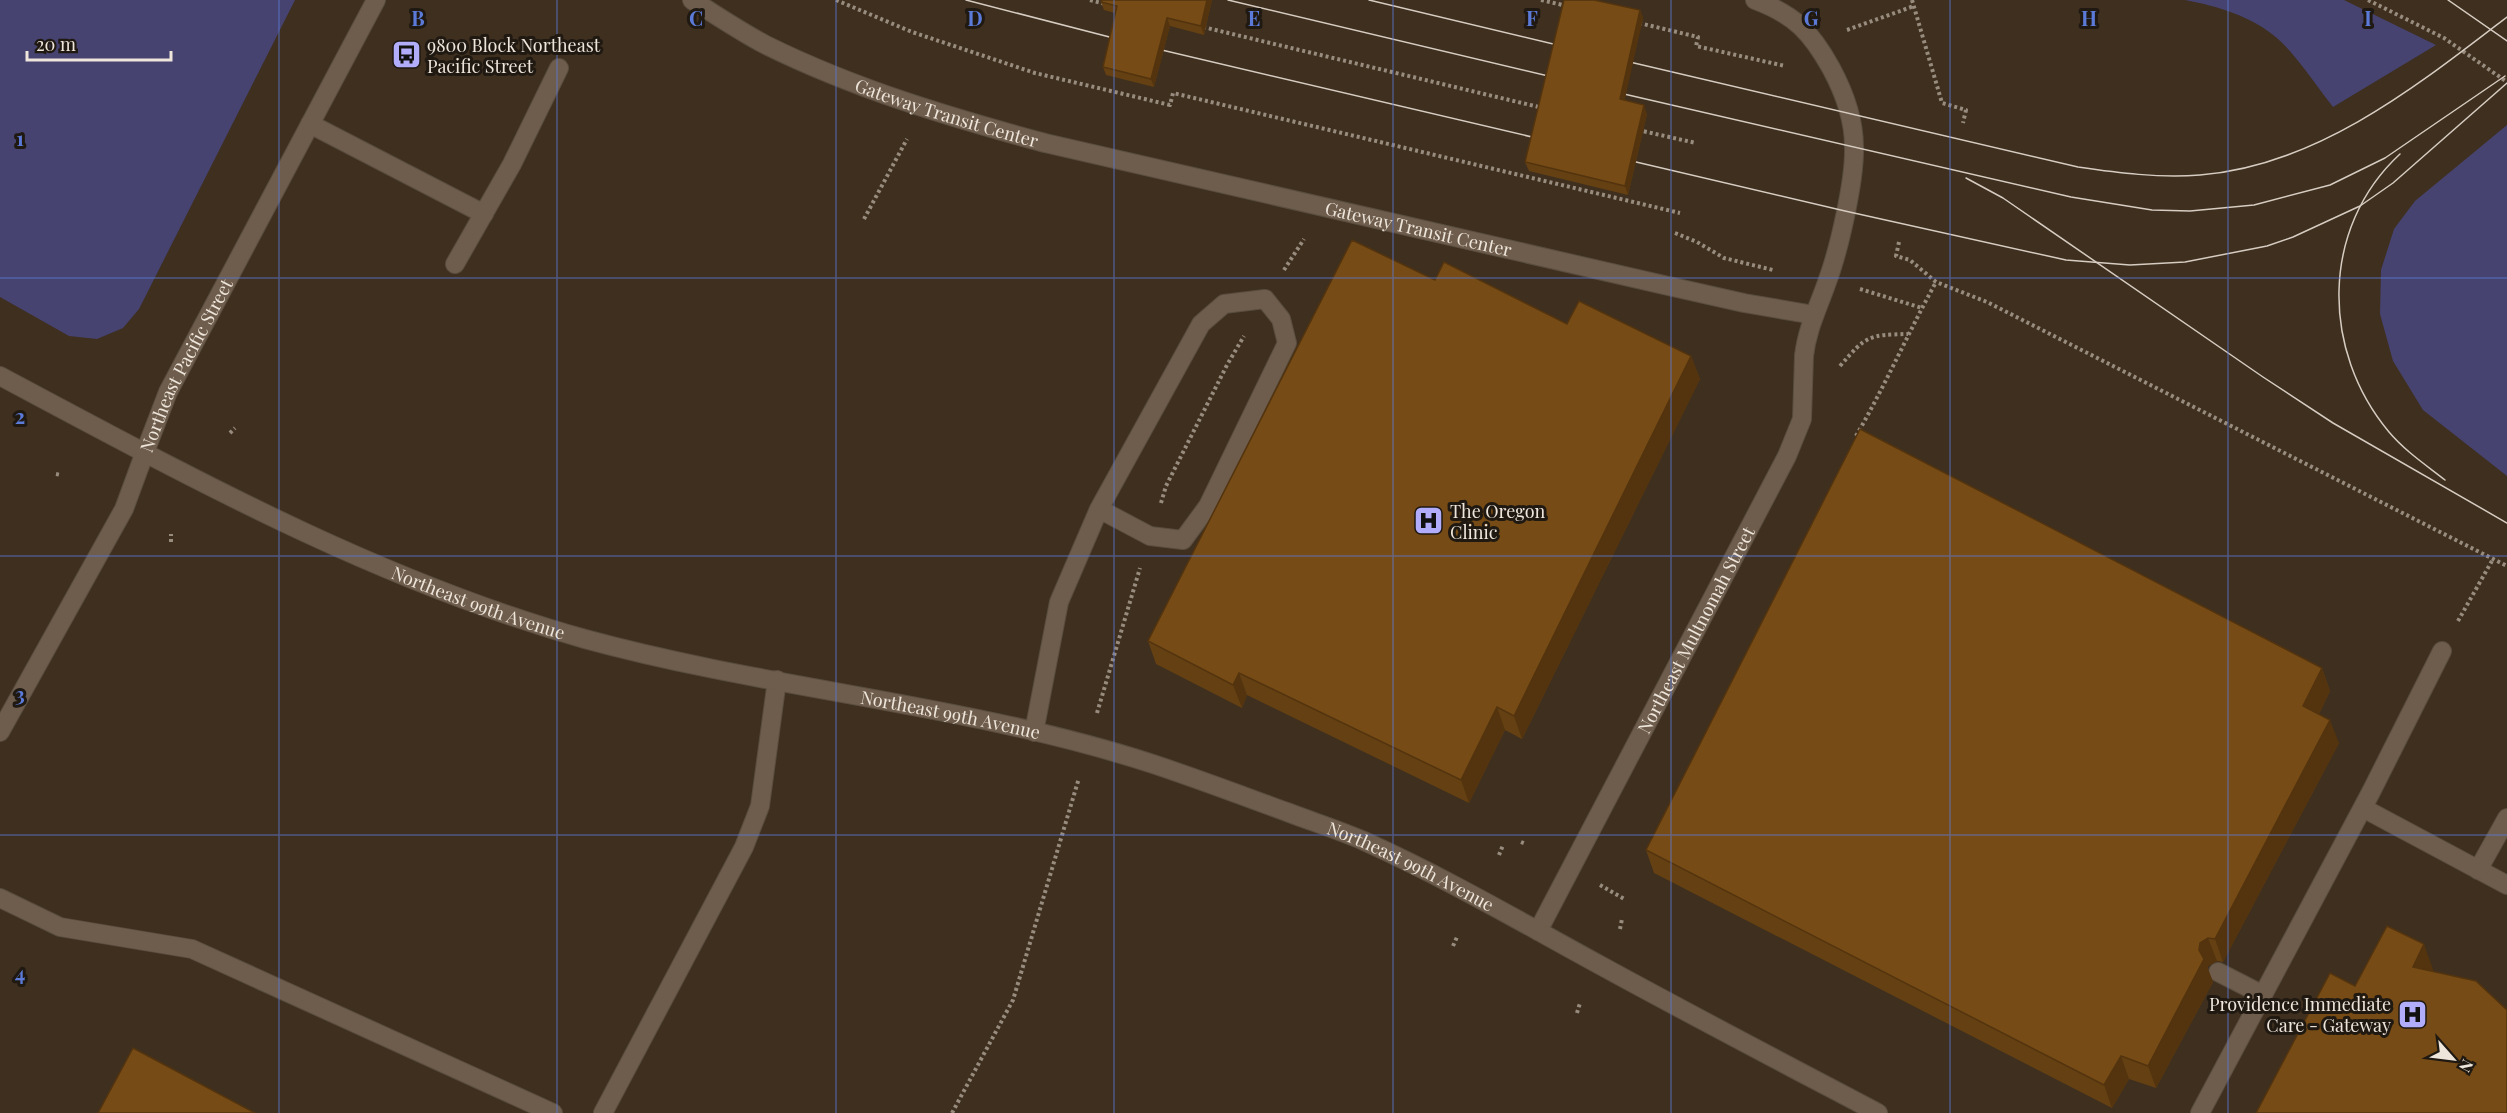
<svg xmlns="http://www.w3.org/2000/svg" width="2507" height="1113" viewBox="0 0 2507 1113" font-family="'Playfair Display',serif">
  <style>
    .green { fill: #464370 }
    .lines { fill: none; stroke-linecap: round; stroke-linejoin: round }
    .service-casing { stroke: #594d3f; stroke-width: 20 }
    .minor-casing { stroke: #594d3f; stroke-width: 20 }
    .tertiary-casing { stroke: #594d3f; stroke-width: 20 }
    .path { stroke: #988c7f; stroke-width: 4; stroke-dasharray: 3 3; stroke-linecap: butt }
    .service { stroke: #6e5d4c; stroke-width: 18 }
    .minor { stroke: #6e5d4c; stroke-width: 18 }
    .tertiary { stroke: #6e5d4c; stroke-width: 18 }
    .tram { stroke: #d6ccc1; stroke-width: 1.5 }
    .wall { fill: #654012 }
    .shaded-wall { fill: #53340f }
    .building { fill: #764b15; stroke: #53340f; stroke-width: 1.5 }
    .grid { fill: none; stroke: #5c7bd9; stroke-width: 1.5; stroke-opacity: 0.55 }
    .labels { text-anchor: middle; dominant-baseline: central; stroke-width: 6; stroke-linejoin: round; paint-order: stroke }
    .poi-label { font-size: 18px; fill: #eee5db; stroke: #1f1912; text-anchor: start }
    .street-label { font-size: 18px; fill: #eee5db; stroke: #1f1912 }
    .grid-label { font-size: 20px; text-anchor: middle; font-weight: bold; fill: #5c7bd9; stroke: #1f1912; stroke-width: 6; stroke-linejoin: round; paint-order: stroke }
  </style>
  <rect width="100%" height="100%" fill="#3e2f1f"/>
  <!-- green -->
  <g class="green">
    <path d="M 0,0 L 295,0 L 139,309 L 123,328 L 97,339 L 69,336 L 0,297 Z"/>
    <path d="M 2185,0 L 2344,0 L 2436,45 L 2333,107 C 2317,87 2297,56 2278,39 C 2252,16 2217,6 2185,0 Z"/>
    <path d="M 2507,125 L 2507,476 L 2423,410 L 2393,361 L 2380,314 L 2381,270 L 2394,229 L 2415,201 Z"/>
  </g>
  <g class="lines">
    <defs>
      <g id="service">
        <path id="s1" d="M 692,0 C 716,15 741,32 766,45 C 855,89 949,117 1045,143 L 1664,285 L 1744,303 L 1814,315"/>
        <path d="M 1755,0 C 1795,15 1811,32 1831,68 C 1844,92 1854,120 1854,147 C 1855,180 1839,250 1827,282 C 1818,308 1807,329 1804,356"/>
        <path d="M 310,124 L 484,214"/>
        <path d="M 455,264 L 512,164 L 559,68"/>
        <path d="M 1034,732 L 1059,602 L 1099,509 L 1201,324 L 1224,304 L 1265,299 L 1281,319 L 1287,343 L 1208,506 L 1183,540 L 1150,536 L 1099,509"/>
        <path d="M 2363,808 L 2507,885"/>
        <path d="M 2478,870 L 2507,818"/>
        <path d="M 0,898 L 60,927 L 192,949 L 553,1113"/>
        <path d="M 2218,972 L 2263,995"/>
        <path d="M 603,1113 L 744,847 L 760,806 L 777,680"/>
        <path d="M 2200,1113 L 2371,792 L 2442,651"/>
      </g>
      <g id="minor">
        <path id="s2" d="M 145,452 L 168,392 L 376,0"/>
        <path id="s3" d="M 1538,931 L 1787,456 L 1802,419 L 1804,356"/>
      </g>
      <g id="tertiary">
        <path id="s4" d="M 0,376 C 188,476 378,581 585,639 C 772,690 968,704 1153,764 C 1198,779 1243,796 1287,812 C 1313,822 1339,830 1364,841 C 1444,877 1521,922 1598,964 C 1691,1015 1785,1064 1878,1113"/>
        <path d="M 0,732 L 124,509 L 145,452"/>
      </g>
    </defs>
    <!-- service casing -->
    <use href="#service" class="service-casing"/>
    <!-- minor casing -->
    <use href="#minor" class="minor-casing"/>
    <!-- tertiary casing -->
    <use href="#tertiary" class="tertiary-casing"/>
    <!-- path -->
    <g class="path">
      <path d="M 836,0 L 912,32 L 1035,73 L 1170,105 L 1173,93 L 1680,213"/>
      <path d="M 1090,0 L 1105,4"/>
      <path d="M 1541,0 L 1567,6"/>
      <path d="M 1912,0 L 1942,103 L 1966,110 L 1963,123"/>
      <path d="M 2368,0 L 2444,38 L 2507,82"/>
      <path d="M 1639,23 L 1698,37 L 1696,46 L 1785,66"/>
      <path d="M 1203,27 L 1543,108"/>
      <path d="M 1847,30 L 1914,6"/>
      <path d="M 1638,130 L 1696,143"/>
      <path d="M 864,219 L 907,139"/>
      <path d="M 1675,233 L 1697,242 L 1724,258 L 1773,270"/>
      <path d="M 1899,242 L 1896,256 L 1910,260 L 1936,282 L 1987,302 L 2507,566"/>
      <path d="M 1284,270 L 1304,239"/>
      <path d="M 1860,289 L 1922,308"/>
      <path d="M 1840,366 C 1867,335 1868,335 1908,334"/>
      <path d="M 230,433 L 235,428"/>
      <path d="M 1856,436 C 1885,386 1908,333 1936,282"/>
      <path d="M 56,474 L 61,475"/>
      <path d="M 1161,503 L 1166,486 L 1227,365 L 1244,336"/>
      <path d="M 171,542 L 171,534"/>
      <path d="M 2458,621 L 2493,559"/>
      <path d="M 1097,713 L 1140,568"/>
      <path d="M 1521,842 L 1526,844"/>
      <path d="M 1499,855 L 1503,845"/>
      <path d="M 1600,885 L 1626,900"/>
      <path d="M 1620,929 L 1622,919"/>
      <path d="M 1453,946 L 1457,937"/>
      <path d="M 1577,1013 L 1580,1003"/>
      <path d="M 952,1113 L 1013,1000 L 1079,778"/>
    </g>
    <!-- service -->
    <use href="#service" class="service"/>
    <!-- minor -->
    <use href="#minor" class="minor"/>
    <!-- tertiary -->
    <use href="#tertiary" class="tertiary"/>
    <!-- tram -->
    <g class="tram">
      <path d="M 966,0 L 1125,41"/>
      <path d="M 1228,0 L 1561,79"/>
      <path d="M 1369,0 L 1570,48"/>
      <path d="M 2448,0 L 2507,41"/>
      <path d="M 1149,47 L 1549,141"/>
      <path d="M 1617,59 L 2078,167 C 2119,173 2158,178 2200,175 C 2317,166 2417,86 2507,17"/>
      <path d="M 1611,91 L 2071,197 L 2152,210 L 2190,211 L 2254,205 L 2330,185 L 2385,158 L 2505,76"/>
      <path d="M 2400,154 C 2320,228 2321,351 2389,432 C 2405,451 2426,465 2445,480"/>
      <path d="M 1619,158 L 1845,211 L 2066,260 L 2130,265 L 2185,262 L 2267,246 L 2293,237 L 2360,206 L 2393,183 L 2507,83"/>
      <path d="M 1966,178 L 2003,198 L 2263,377 L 2333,423 L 2507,523"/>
    </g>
  </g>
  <!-- wall -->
  <g class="wall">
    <path d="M 1102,0 L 1212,0 L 1204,35 L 1170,26 L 1154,87 L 1106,75 L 1103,67 L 1115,13 L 1104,10 L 1101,2 Z"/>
    <path d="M 1640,10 L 1643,18 L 1624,100 L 1647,114 L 1628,195 L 1529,171 L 1525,162 Z"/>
    <path d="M 1435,280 L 1567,324 L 1691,356 L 1700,379 L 1522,739 L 1505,730 L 1469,803 L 1247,695 L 1242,708 L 1156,664 L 1148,641 Z"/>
    <path d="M 2322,668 L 2330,691 L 2319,714 L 2339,743 L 2223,962 L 2217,961 L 2208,966 L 2208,969 L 2213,982 L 2156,1088 L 2129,1079 L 2112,1108 L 1654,873 L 1646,850 Z"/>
  </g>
  <!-- shaded-wall -->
  <g class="shaded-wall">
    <path d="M 1207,0 L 1212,0 L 1204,35 L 1201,26 Z"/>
    <path d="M 1640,10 L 1643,18 L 1623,108 L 1620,99 Z"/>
    <path d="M 1167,18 L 1170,26 L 1154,87 L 1151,79 Z"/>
    <path d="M 1644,105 L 1647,114 L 1628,195 L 1625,186 Z"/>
    <path d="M 1691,356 L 1700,379 L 1522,739 L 1514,716 Z"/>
    <path d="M 2322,668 L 2330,691 L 2312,729 L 2303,706 Z"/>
    <path d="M 1239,673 L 1247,695 L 1242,708 L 1233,685 Z"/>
    <path d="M 1497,707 L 1505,730 L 1469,803 L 1461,780 Z"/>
    <path d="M 2330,720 L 2339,743 L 2223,962 L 2215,939 Z"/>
    <path d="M 2208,938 L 2217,961 L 2208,966 L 2208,969 L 2213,982 L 2156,1088 L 2148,1066 L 2199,950 L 2200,943 Z"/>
    <path d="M 2424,944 L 2434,972 L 2413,967 Z"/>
    <path d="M 2121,1056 L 2129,1079 L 2112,1108 L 2104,1085 Z"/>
  </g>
  <!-- building -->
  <g class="building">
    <path d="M 1102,0 L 1207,0 L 1201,26 L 1167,18 L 1151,79 L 1103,67 L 1117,6 L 1101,2 Z"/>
    <path d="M 1564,0 L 1594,0 L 1640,10 L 1620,99 L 1644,105 L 1625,186 L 1525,162 Z"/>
    <path d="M 1352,240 L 1435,280 L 1444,262 L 1567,324 L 1579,301 L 1691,356 L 1514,716 L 1497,707 L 1461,780 L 1239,673 L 1233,685 L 1148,641 Z"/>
    <path d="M 1860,429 L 2322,668 L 2303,706 L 2330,720 L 2215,939 L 2208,938 L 2200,943 L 2199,950 L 2204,959 L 2148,1066 L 2121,1056 L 2104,1085 L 1646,850 Z"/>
    <path d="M 2387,926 L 2424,944 L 2413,967 L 2476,981 L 2507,1010 L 2507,1113 L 2256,1113 L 2330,973 L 2355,986 Z"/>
    <path d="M 133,1048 L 255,1113 L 98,1113 Z"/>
  </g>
  <!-- grid -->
  <path class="grid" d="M 279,0 L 279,1113M 557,0 L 557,1113M 836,0 L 836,1113M 1114,0 L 1114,1113M 1393,0 L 1393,1113M 1671,0 L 1671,1113M 1950,0 L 1950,1113M 2228,0 L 2228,1113M 0,278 L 2507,278M 0,556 L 2507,556M 0,835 L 2507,835"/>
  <!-- icons -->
  <defs>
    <symbol id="bus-square" viewBox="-11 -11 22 22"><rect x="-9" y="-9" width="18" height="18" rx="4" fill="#b1adfa" stroke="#1f1912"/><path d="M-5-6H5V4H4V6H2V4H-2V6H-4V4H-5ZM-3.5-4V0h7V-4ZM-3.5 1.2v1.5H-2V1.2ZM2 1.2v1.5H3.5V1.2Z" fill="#111"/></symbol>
    <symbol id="hospital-square" viewBox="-11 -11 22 22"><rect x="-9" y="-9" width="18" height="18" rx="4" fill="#b1adfa" stroke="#1f1912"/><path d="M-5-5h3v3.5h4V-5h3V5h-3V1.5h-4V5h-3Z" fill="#111"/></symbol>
  </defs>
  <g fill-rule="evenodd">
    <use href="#bus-square" x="390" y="38" width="33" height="33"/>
    <use href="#hospital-square" x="1412" y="504" width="33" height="33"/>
    <use href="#hospital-square" x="2396" y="998" width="33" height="33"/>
  </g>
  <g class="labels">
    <!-- poi labels -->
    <g class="poi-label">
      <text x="427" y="45">9800 Block Northeast<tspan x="427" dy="21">Pacific Street</tspan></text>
      <text x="1450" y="511">The Oregon<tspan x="1450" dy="21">Clinic</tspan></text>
      <text x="2391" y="1004" text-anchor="end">Providence Immediate<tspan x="2391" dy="21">Care - Gateway</tspan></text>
    </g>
    <!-- street labels -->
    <g class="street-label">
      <text stroke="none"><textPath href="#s1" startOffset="280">Gateway Transit Center</textPath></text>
      <text stroke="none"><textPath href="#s1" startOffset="766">Gateway Transit Center</textPath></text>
      <text stroke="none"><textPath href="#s2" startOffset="96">Northeast Pacific Street</textPath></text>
      <text stroke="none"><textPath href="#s4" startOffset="530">Northeast 99th Avenue</textPath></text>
      <text stroke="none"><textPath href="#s3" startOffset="340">Northeast Multnomah Street</textPath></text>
      <text stroke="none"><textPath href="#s4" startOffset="1016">Northeast 99th Avenue</textPath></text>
      <text stroke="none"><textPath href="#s4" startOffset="1502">Northeast 99th Avenue</textPath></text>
    </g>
  </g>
  <g class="grid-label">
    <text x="418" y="26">B</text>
    <text x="696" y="26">C</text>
    <text x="975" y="26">D</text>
    <text x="1254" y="26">E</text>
    <text x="1532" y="26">F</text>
    <text x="1811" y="26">G</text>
    <text x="2089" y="26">H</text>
    <text x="2368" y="26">I</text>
    <text x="20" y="146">1</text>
    <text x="20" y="424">2</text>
    <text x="20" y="702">3</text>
    <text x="20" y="981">4</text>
  </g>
  <!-- north arrow -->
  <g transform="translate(2453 1059) rotate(118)" stroke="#1f1912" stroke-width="4.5" paint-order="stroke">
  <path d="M0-4.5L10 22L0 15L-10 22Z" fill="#eee5db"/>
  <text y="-9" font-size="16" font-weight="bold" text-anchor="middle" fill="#eee5db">N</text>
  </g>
  <!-- scale -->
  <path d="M27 51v9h144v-9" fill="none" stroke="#eee5db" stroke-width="3"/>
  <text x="36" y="51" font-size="18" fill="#eee5db" stroke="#1f1912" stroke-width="4.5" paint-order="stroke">20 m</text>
</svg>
